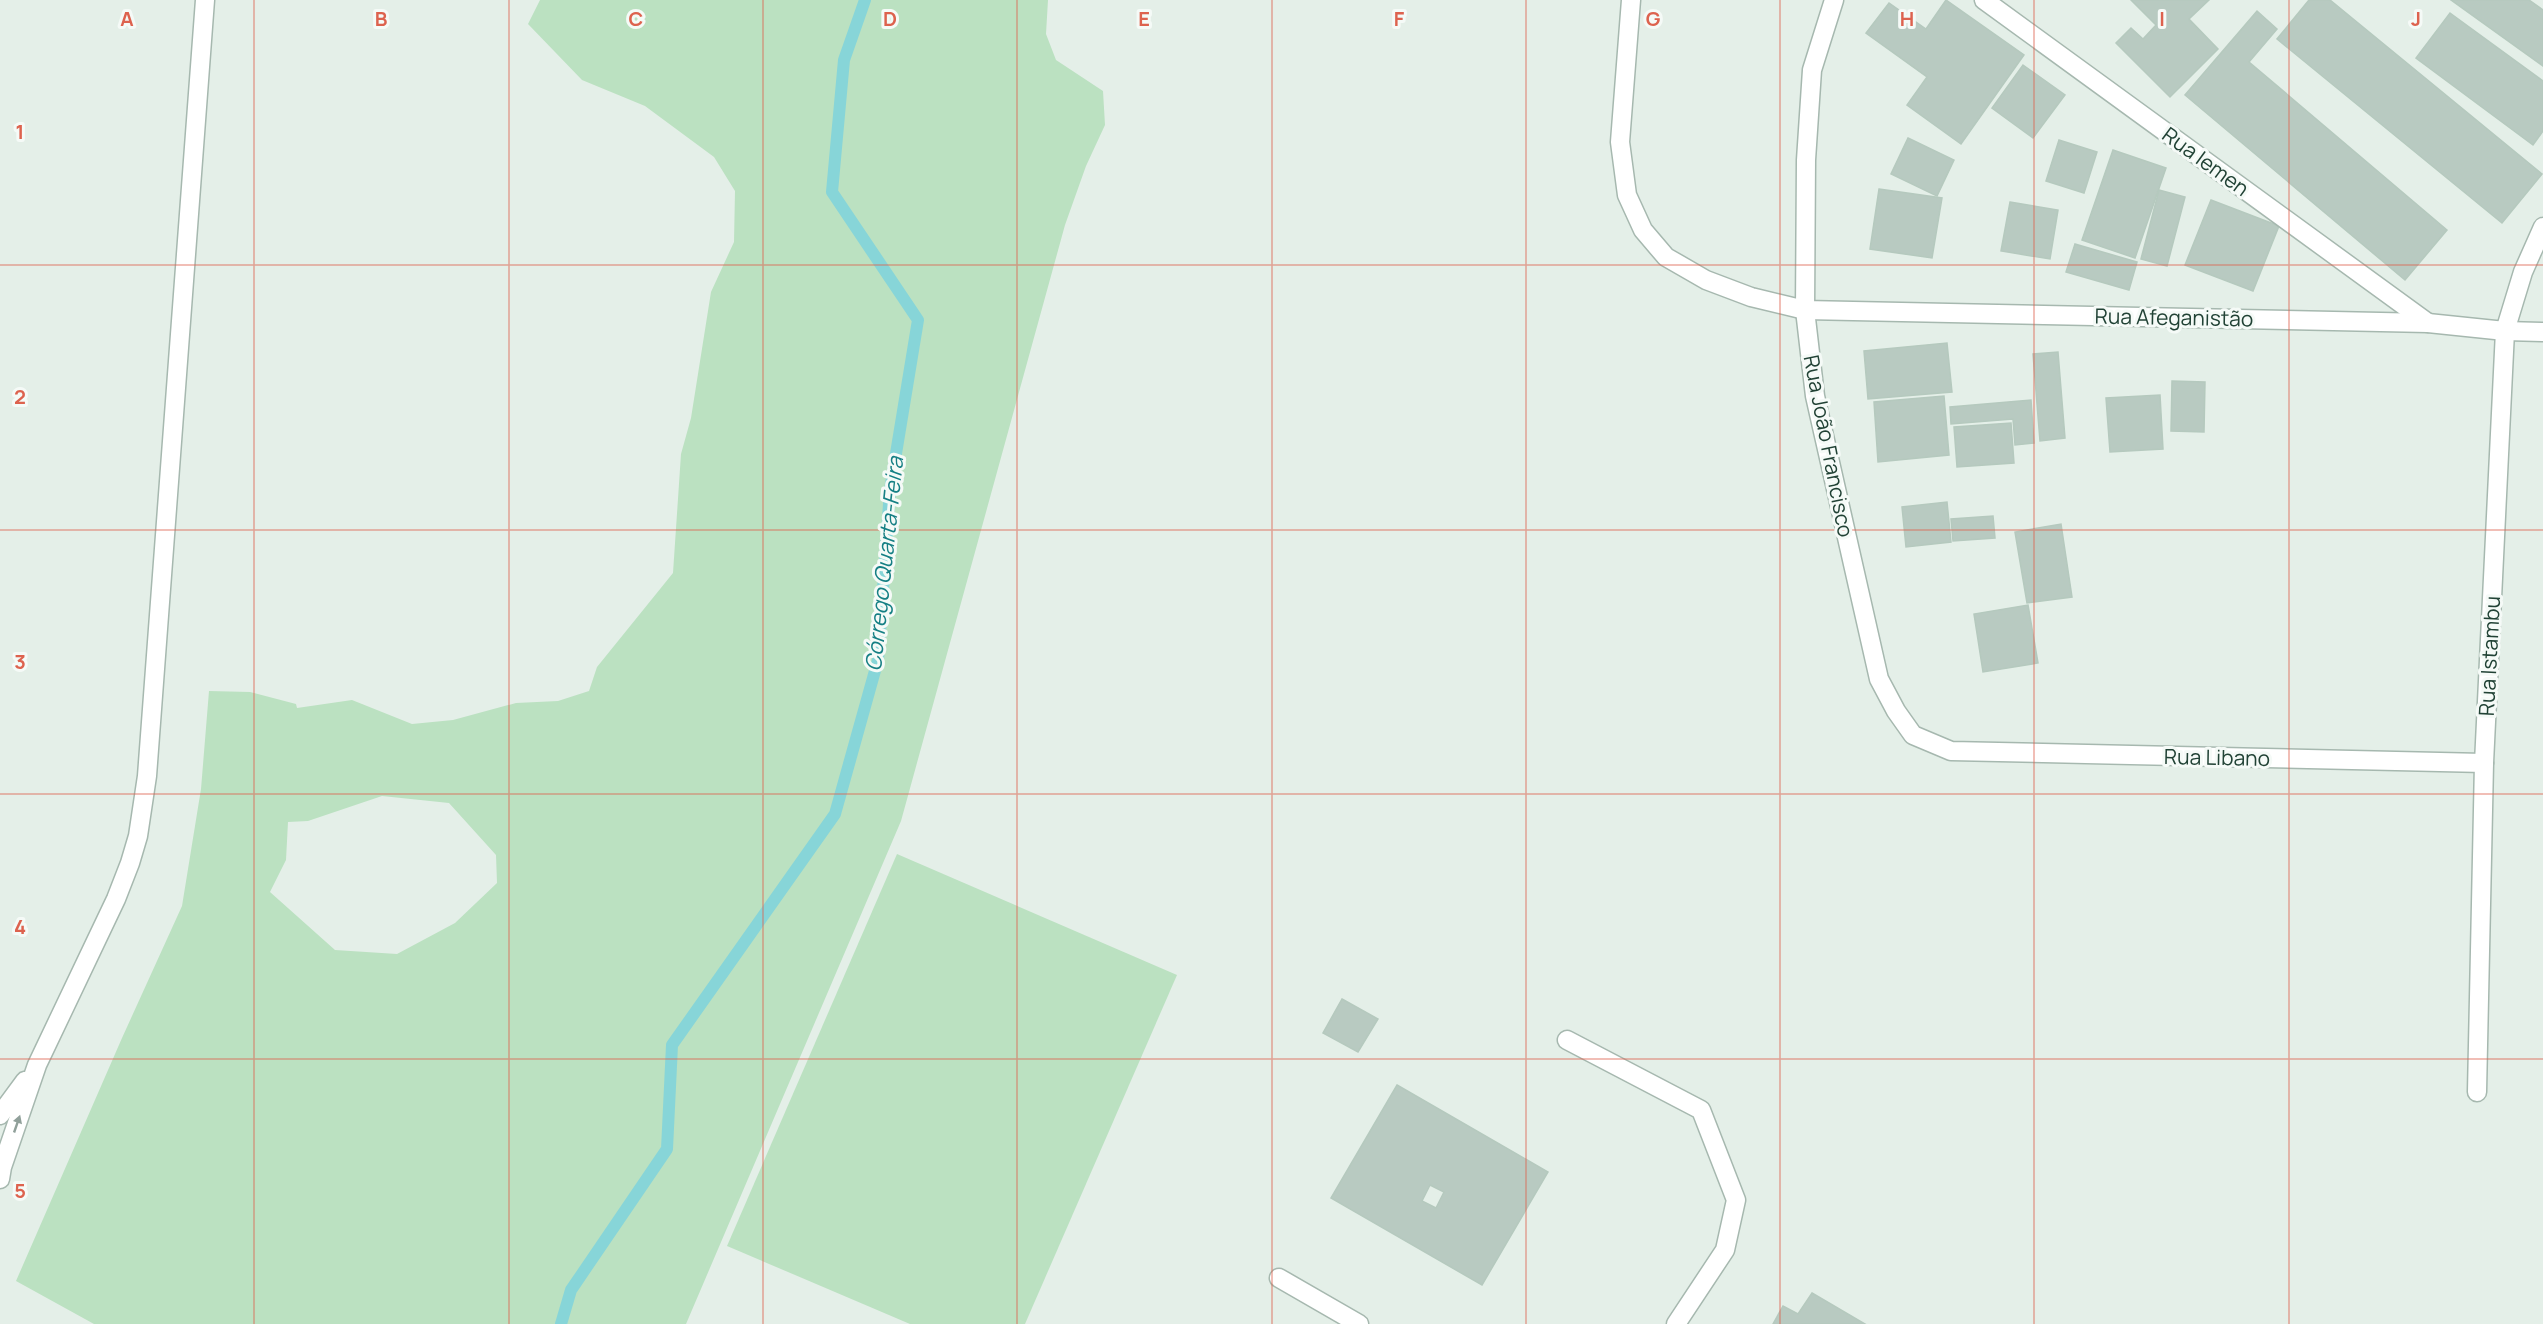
<svg xmlns="http://www.w3.org/2000/svg" width="2543" height="1324" viewBox="0 0 2543 1324" font-family="Manrope,sans-serif">
  <style>
    .green { fill: #bbe1c1; fill-rule: evenodd }
    .lines { fill: none; stroke-linecap: round; stroke-linejoin: round }
    .stream { stroke: #87d5d8; stroke-width: 12 }
    .building { fill: #b8cac1; stroke: #b5c9be; stroke-width: 1.5; fill-rule: evenodd }
    .service-casing { stroke: #a6b8af; stroke-width: 21 }
    .minor-casing { stroke: #a6b8af; stroke-width: 21 }
    .service { stroke: #fff; stroke-width: 18 }
    .minor { stroke: #fff; stroke-width: 18 }
    .oneway { fill: #90a09a }
    .grid { fill: none; stroke: #dd624e; stroke-width: 1.5; stroke-opacity: 0.55 }
    .labels { text-anchor: middle; dominant-baseline: central; stroke-width: 6; stroke-linejoin: round; paint-order: stroke }
    .street-label { font-size: 21px; fill: #214235; stroke: #f5faf7 }
    .water-label { font-size: 22px; font-style: italic; fill: #157f84; stroke: #f5faf7 }
    .grid-label { font-size: 20px; text-anchor: middle; font-weight: bold; fill: #dd624e; stroke: #f5faf7; stroke-width: 6; stroke-linejoin: round; paint-order: stroke }
  </style>
  <rect width="100%" height="100%" fill="#e4efe8"/>
  <!-- green -->
  <g class="green">
    <path d="M 540,0 L 1048,0 L 1046,34 L 1056,60 L 1103,91 L 1105,125 L 1086,166 L 1065,225 L 901,821 L 686,1324 L 94,1324 L 16,1281 L 122,1038 L 182,906 L 201,789 L 209,691 L 250,692 L 296,704 L 297,708 L 352,700 L 412,724 L 453,720 L 516,703 L 558,701 L 589,691 L 597,667 L 673,573 L 681,454 L 691,418 L 711,292 L 734,242 L 735,191 L 714,157 L 645,106 L 582,80 L 528,24 ZM 382,796 L 449,803 L 496,855 L 497,883 L 455,923 L 397,954 L 335,950 L 270,892 L 286,860 L 288,822 L 308,821 Z"/>
    <path d="M 897,854 L 1177,975 L 1025,1324 L 910,1324 L 727,1246 Z"/>
  </g>
  <g class="lines">
    <!-- stream -->
    <path class="stream" d="M 561,1324 L 571,1290 L 667,1149 L 672,1045 L 835,814 L 878,660 L 890,490 L 918,320 L 832,192 L 844,60 L 865,0"/>
  </g>
  <!-- building -->
  <g class="building">
    <path d="M 1946,0 L 2024,55 L 1961,144 L 1907,105 L 1927,77 L 1866,33 L 1889,3 L 1926,29 Z"/>
    <path d="M 2131,0 L 2209,0 L 2189,19 L 2218,49 L 2170,97 L 2116,43 L 2131,28 L 2143,39 L 2156,25 Z"/>
    <path d="M 2309,0 L 2330,0 L 2542,174 L 2502,223 L 2277,39 Z"/>
    <path d="M 2451,0 L 2529,0 L 2543,10 L 2543,66 Z"/>
    <path d="M 2257,11 L 2277,29 L 2249,62 L 2447,230 L 2405,280 L 2185,95 Z"/>
    <path d="M 2450,13 L 2543,81 L 2543,131 L 2533,145 L 2416,58 Z"/>
    <path d="M 2023,65 L 2065,95 L 2033,138 L 1992,108 Z"/>
    <path d="M 1908,138 L 1954,160 L 1937,196 L 1891,174 Z"/>
    <path d="M 2059,140 L 2097,152 L 2084,193 L 2046,181 Z"/>
    <path d="M 2113,150 L 2166,168 L 2135,258 L 2082,240 Z"/>
    <path d="M 1879,189 L 1942,198 L 1932,258 L 1870,249 Z"/>
    <path d="M 2159,190 L 2185,197 L 2167,266 L 2141,259 Z"/>
    <path d="M 2211,200 L 2279,226 L 2253,291 L 2185,265 Z"/>
    <path d="M 2010,202 L 2058,210 L 2050,259 L 2001,251 Z"/>
    <path d="M 2075,244 L 2137,262 L 2129,290 L 2066,272 Z"/>
    <path d="M 1947,343 L 1952,392 L 1868,399 L 1864,351 Z"/>
    <path d="M 2058,352 L 2065,438 L 2040,441 L 2033,354 Z"/>
    <path d="M 2172,381 L 2205,382 L 2204,432 L 2171,431 Z"/>
    <path d="M 2160,395 L 2163,449 L 2110,452 L 2106,398 Z"/>
    <path d="M 1944,396 L 1949,455 L 1878,462 L 1874,402 Z"/>
    <path d="M 2031,400 L 2034,443 L 2015,445 L 2013,419 L 1951,424 L 1950,407 Z"/>
    <path d="M 2011,423 L 2014,463 L 1957,467 L 1954,427 Z"/>
    <path d="M 1947,502 L 1951,542 L 1906,547 L 1902,507 Z"/>
    <path d="M 1993,516 L 1995,538 L 1953,541 L 1951,519 Z"/>
    <path d="M 2061,524 L 2072,597 L 2027,603 L 2015,532 Z"/>
    <path d="M 2028,605 L 2038,663 L 1983,672 L 1974,614 Z"/>
    <path d="M 1342,999 L 1378,1019 L 1358,1052 L 1323,1033 Z"/>
    <path d="M 1397,1085 L 1548,1172 L 1482,1285 L 1331,1198 ZM 1430,1185 L 1444,1192 L 1436,1208 L 1422,1201 Z"/>
    <path d="M 1812,1293 L 1865,1324 L 1773,1324 L 1783,1306 L 1798,1314 Z"/>
  </g>
  <g class="lines">
    <defs>
      <g id="service">
        <path d="M 1567,1040 L 1701,1110 L 1736,1200 L 1725,1250 L 1676,1324"/>
        <path d="M 1279,1278 L 1359,1324"/>
      </g>
      <g id="minor">
        <path d="M 1631,0 L 1620,142 L 1627,195 L 1643,230 L 1666,257 L 1706,280 L 1751,297 L 1805,310 L 2428,323 L 2505,331 L 2543,332"/>
        <path d="M 1834,0 L 1812,70 L 1806,160 L 1805,310 L 1815,396 L 1879,679 L 1896,711 L 1913,735 L 1951,751 L 2484,763"/>
        <path d="M 1984,0 L 2428,323"/>
        <path d="M 2477,1092 L 2484,763 L 2505,331 L 2523,272 L 2543,227"/>
        <path d="M 0,1115 L 25,1081"/>
        <path d="M 0,1179 L 2,1167 L 37,1065 L 116,899 L 130,863 L 138,836 L 147,776 L 205,0"/>
      </g>
    </defs>
    <!-- service casing -->
    <use href="#service" class="service-casing"/>
    <!-- minor casing -->
    <use href="#minor" class="minor-casing"/>
    <!-- service -->
    <use href="#service" class="service"/>
    <!-- minor -->
    <use href="#minor" class="minor"/>
  </g>
  <!-- one-way arrows -->
  <defs><path id="oneway-solid" d="M-6-.8H1V-3.2L6.5 0L1 3.2V.8H-6Z" transform="scale(1.5)"/></defs>
  <use class="oneway" href="#oneway-solid" transform="translate(17 1124) rotate(-71)"/>
  <!-- grid -->
  <path class="grid" d="M 254,0 L 254,1324M 509,0 L 509,1324M 763,0 L 763,1324M 1017,0 L 1017,1324M 1272,0 L 1272,1324M 1526,0 L 1526,1324M 1780,0 L 1780,1324M 2034,0 L 2034,1324M 2289,0 L 2289,1324M 0,265 L 2543,265M 0,530 L 2543,530M 0,794 L 2543,794M 0,1059 L 2543,1059"/>
  <g class="labels">
    <!-- street labels -->
    <g class="street-label">
      <text transform="translate(2206 161) rotate(36)">Rua Iemen</text>
      <text transform="translate(2174 317) rotate(1)">Rua Afeganistão</text>
      <text transform="translate(1829 446) rotate(79)">Rua João Francisco</text>
      <text transform="translate(2489 656) rotate(-87)">Rua Istambu</text>
      <text transform="translate(2217 757) rotate(1)">Rua Libano</text>
    </g>
    <!-- water labels -->
    <g class="water-label">
      <text transform="translate(884 564) rotate(-84)">Córrego Quarta-Feira</text>
    </g>
  </g>
  <g class="grid-label">
    <text x="127" y="26">A</text>
    <text x="381" y="26">B</text>
    <text x="636" y="26">C</text>
    <text x="890" y="26">D</text>
    <text x="1144" y="26">E</text>
    <text x="1399" y="26">F</text>
    <text x="1653" y="26">G</text>
    <text x="1907" y="26">H</text>
    <text x="2162" y="26">I</text>
    <text x="2416" y="26">J</text>
    <text x="20" y="139">1</text>
    <text x="20" y="404">2</text>
    <text x="20" y="669">3</text>
    <text x="20" y="934">4</text>
    <text x="20" y="1198">5</text>
  </g>
</svg>
